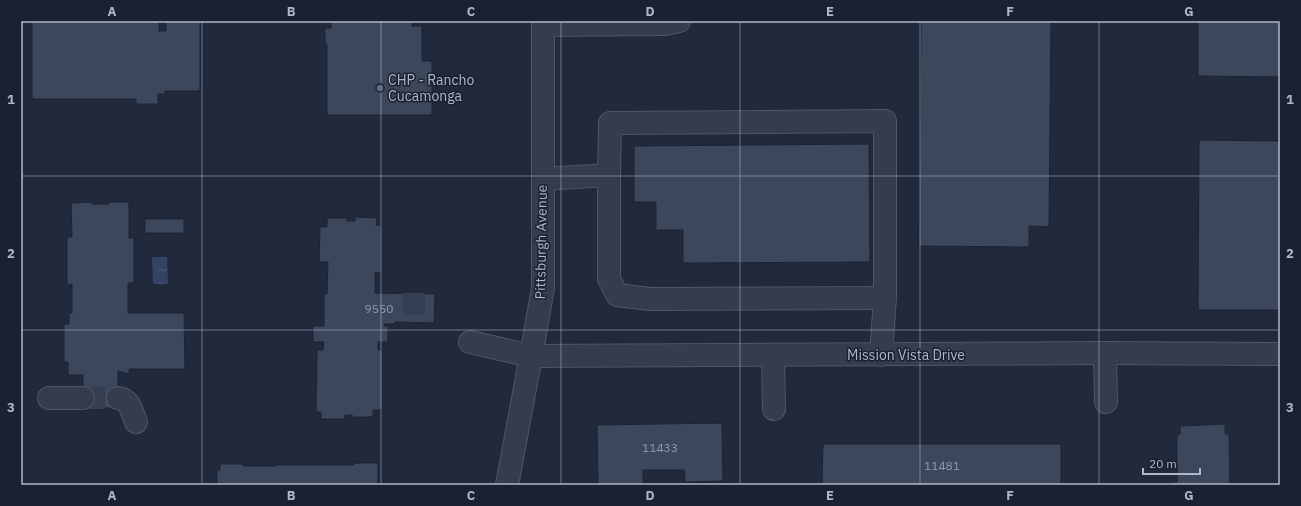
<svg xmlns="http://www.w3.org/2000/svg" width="1301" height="506" viewBox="0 0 1301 506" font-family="'IBM Plex Sans',sans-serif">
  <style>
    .water { fill: url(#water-ripples) }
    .building { fill: #3d475b; stroke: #1c2332 }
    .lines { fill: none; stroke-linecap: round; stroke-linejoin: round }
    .minor-tunnel { stroke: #363e51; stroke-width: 22; stroke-dasharray: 22 11; stroke-linecap: butt }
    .minor-casing { stroke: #505666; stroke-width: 24 }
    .minor { stroke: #353c4c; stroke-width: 22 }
    .grid { fill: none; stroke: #b0b6c8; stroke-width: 1; stroke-opacity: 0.55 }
    .service-dot { fill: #5c6f8a; stroke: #1a2130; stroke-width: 1.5 }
    .labels { text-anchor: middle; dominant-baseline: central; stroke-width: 3; stroke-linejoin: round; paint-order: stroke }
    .number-label { font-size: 12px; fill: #939aad }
    .poi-label { font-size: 14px; fill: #b0b6c8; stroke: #1a2130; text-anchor: start }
    .street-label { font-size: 14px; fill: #b0b6c8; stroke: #1a2130 }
    .neatline { fill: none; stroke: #b0b6c8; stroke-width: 1.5 }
    .grid-label { font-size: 13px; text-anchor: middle; font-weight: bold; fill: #b0b6c8 }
  </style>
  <defs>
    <pattern id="water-ripples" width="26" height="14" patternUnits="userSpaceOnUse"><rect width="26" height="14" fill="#344264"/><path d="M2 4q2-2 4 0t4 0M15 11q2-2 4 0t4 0" fill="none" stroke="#4f5b79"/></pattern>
  </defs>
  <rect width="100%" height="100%" fill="#21293c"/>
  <!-- water -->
  <path class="water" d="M 152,257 L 167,257 L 168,284 L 153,284 Z"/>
  <!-- building -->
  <g class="building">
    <path d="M 32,21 L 159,21 L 159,31 L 166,31 L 166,21 L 200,21 L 200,91 L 165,91 L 165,94 L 158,94 L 158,104 L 136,104 L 136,99 L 32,99 Z"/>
    <path d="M 331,21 L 412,21 L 412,26 L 422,26 L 422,61 L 432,61 L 432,115 L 327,115 L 327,44 L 325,44 L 325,28 L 331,28 Z"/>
    <path d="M 921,21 L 1051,21 L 1049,227 L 1029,226 L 1029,247 L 919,246 Z"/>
    <path d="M 1198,21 L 1280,21 L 1280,77 L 1198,76 Z"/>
    <path d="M 1199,140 L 1280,141 L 1280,310 L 1198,310 Z"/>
    <path d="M 869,144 L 870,262 L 683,263 L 683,230 L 656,230 L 656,202 L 634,202 L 634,146 Z"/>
    <path d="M 92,202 L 92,204 L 109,204 L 109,202 L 129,202 L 129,238 L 134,238 L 134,283 L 128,283 L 128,313 L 184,313 L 185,369 L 129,369 L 129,374 L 118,371 L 118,408 L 83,408 L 83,375 L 68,375 L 68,362 L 64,362 L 64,324 L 69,324 L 69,313 L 72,313 L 72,284 L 67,285 L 67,237 L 72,237 L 71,203 Z"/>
    <path d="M 355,217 L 377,218 L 376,225 L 381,225 L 381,273 L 375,273 L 375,293 L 435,294 L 434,323 L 395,322 L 395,324 L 384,324 L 384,326 L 388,326 L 388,342 L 378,342 L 378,350 L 382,350 L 382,410 L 373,410 L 373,417 L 353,417 L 352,415 L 345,415 L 345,419 L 321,419 L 321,412 L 316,412 L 317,350 L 323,350 L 324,342 L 313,342 L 313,326 L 324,326 L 324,293 L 327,294 L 328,262 L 319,262 L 320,227 L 327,227 L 327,218 L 347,218 L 347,221 L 355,221 Z"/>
    <rect x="145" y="219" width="39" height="14"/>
    <path d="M 722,423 L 723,481 L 685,482 L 684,470 L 643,470 L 643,485 L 598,485 L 597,425 Z"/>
    <path d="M 1225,424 L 1225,434 L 1229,434 L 1230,485 L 1170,485 L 1170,482 L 1177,482 L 1177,435 L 1180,434 L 1180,426 Z"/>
    <path d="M 823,444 L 1061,444 L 1061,485 L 822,485 Z"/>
    <path d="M 354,463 L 378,463 L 378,485 L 217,485 L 217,470 L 220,470 L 220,464 L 243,464 L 243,466 L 276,466 L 276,465 L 354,465 Z"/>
  </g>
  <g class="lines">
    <!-- minor-tunnel -->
    <g class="minor-tunnel">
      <path d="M 414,293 L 414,323"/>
      <path d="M 83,398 L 118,398"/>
    </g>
    <defs>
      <g id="minor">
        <path d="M 543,25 L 665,24 L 679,21"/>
        <path d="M 609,175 L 609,279 L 617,295 L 650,299 L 885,298"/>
        <path d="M 543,179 L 609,175 L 610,123 L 885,121 L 885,298 L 881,355"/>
        <path d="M 470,342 L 531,356 L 1105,353 L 1280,354"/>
        <path d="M 1105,353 L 1106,402"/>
        <path d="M 773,355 L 774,409"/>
        <path d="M 49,398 L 83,398"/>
        <path d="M 118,398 C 130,399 132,412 136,422"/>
        <path d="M 507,485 L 531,356 L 543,288 L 543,21"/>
      </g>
    </defs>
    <!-- minor casing -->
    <use href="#minor" class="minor-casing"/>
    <!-- minor -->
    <use href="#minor" class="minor"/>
  </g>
  <!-- grid -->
  <path class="grid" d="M 202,21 L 202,485M 381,21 L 381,485M 561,21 L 561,485M 740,21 L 740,485M 920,21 L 920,485M 1099,21 L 1099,485M 21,176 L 1280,176M 21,330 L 1280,330"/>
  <!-- markers -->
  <circle class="service-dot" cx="380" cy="88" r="4"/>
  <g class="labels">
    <!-- number labels -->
    <g class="number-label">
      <text x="379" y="308">9550</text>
      <text x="660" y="447">11433</text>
      <text x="942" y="465">11481</text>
    </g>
    <!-- poi labels -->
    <g class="poi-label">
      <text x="388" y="80">CHP - Rancho<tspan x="388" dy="16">Cucamonga</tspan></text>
    </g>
    <!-- street labels -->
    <g class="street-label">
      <text transform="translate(541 242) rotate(-89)">Pittsburgh Avenue</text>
      <text x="906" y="355">Mission Vista Drive</text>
    </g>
  </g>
  <!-- border -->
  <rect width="1301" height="506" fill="none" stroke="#1a2130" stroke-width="44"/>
  <!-- scale -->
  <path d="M1143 468v6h57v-6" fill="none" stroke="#b0b6c8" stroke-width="2"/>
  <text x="1149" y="468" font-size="12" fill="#b0b6c8" stroke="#1a2130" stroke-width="3" paint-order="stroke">20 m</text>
  <rect x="22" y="22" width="1257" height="462" class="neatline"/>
  <g class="grid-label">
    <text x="112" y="16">A</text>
    <text x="291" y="16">B</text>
    <text x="471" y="16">C</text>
    <text x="650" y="16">D</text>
    <text x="830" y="16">E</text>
    <text x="1010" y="16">F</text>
    <text x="1189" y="16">G</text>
    <text x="11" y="104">1</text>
    <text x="1290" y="104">1</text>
    <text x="11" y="258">2</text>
    <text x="1290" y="258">2</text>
    <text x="11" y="412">3</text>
    <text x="1290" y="412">3</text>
    <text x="112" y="500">A</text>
    <text x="291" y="500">B</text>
    <text x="471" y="500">C</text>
    <text x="650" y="500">D</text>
    <text x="830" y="500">E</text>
    <text x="1010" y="500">F</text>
    <text x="1189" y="500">G</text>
  </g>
</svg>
